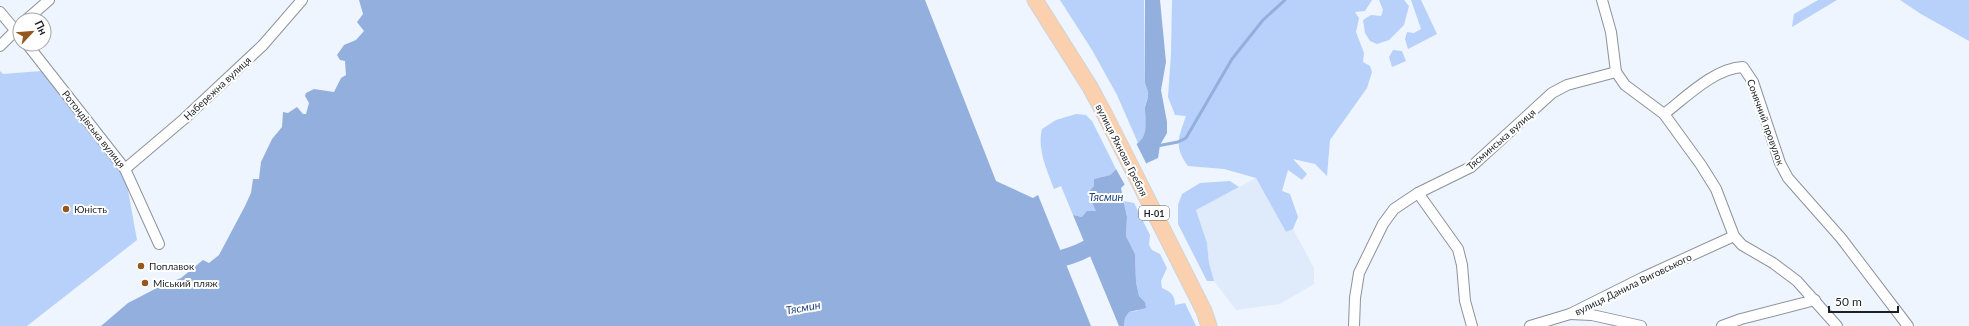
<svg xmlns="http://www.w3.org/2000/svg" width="1969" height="326" viewBox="0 0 1969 326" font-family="Lato,sans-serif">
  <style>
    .built { fill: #dfeafa }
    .green { fill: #b7d1fb }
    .water { fill: #93afdd }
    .pier { fill: #eef5ff }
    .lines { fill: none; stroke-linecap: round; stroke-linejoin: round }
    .stream { stroke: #93afdd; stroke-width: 3 }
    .river { stroke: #93afdd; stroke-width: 17 }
    .street-casing { stroke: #8d929b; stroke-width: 12 }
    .primary-casing { stroke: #d2d3d3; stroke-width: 17 }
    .street { stroke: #fff; stroke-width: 10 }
    .primary { stroke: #fad0af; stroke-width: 15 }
    .poi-dot { fill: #95571d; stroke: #fff; stroke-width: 1.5 }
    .labels { text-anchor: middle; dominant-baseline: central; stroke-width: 4; stroke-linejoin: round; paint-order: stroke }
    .shield { fill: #fff; stroke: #626466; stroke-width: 1 }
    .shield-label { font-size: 9px; font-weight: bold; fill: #1e2124 }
    .street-label { font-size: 10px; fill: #1e2124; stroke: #fff }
    .poi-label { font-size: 10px; fill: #1e2124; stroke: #fff; text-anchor: start }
    .water-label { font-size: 11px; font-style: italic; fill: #22447d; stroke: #fff }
  </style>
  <rect width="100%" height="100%" fill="#eef5ff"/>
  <!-- built -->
  <path class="built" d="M 1256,178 L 1286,232 L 1293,229 L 1314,268 L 1314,284 L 1280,304 L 1236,310 L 1214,281 L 1209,263 L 1207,243 L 1196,210 Z"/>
  <!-- green -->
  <g class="green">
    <path d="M 1060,0 L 1144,0 L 1145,83 C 1146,87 1149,92 1148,95 C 1148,100 1144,105 1145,111 C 1146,121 1149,138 1138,143 L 1117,95 L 1092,50 Z"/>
    <path d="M 1172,0 L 1372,0 L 1365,11 L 1355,12 L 1359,18 L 1356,32 L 1364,53 L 1363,62 L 1370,66 L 1372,72 L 1367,88 L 1330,140 L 1327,176 L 1315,164 L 1293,159 L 1307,174 L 1302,180 L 1288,170 L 1282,191 L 1290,194 L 1298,217 L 1293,229 L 1286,232 L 1256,178 L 1224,169 L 1188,166 C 1173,146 1179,137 1186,116 L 1175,115 L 1168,97 L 1171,54 Z"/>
    <path d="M 1379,0 L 1404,0 L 1409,6 L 1404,25 L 1389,40 L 1377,44 L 1370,41 L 1365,33 L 1363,20 L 1371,15 L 1381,16 L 1383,10 Z"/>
    <path d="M 1411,0 L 1421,0 L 1437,34 L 1408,49 L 1405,39 L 1407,32 L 1414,33 L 1421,29 Z"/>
    <path d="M 1818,0 L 1837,0 L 1792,27 L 1794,14 Z"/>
    <path d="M 1900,0 L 1969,0 L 1969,41 L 1921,14 Z"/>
    <path d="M 1393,50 L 1402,51 L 1406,61 L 1392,67 L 1389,57 Z"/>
    <path d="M 0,71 L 3,74 L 41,71 L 126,179 L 137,240 L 27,326 L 0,326 Z"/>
    <path d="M 1076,114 L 1086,115 L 1092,121 L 1116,169 L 1110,175 L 1094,179 L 1096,212 L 1082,217 L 1073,215 L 1061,186 L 1054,189 C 1047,170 1037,149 1042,129 L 1056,120 Z"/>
    <path d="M 1230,181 L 1239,187 L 1196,210 L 1207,243 L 1209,263 L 1214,281 L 1207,281 L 1178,224 L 1178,205 L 1182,194 L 1200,183 Z"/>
    <path d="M 1124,201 L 1134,203 L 1150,235 L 1149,245 L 1152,250 L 1160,254 L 1167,268 L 1161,281 L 1162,288 C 1171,292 1175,295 1175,305 L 1185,303 L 1196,326 L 1124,326 L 1125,318 L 1129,312 L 1137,311 L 1145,302 L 1139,296 L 1136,282 L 1135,254 L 1126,236 L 1127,217 Z"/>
  </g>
  <!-- water -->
  <g class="water">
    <path d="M 359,0 L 925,0 L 996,181 L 1033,198 L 1038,195 L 1091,326 L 101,326 L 128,303 L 155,289 L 161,284 L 169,283 L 181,278 L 203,260 L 209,263 L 219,255 L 245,206 L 251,193 L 253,179 L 259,179 L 261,162 L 272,139 L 282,127 L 283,112 L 288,113 L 297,107 L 303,114 L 306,114 L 309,103 L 305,96 L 306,93 L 314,89 L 334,92 L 341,78 L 346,75 L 345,61 L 340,60 L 337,55 L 344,45 L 356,40 L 364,31 L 357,22 L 363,14 Z"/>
    <path d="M 1145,0 L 1160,0 L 1166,62 L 1161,90 L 1167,122 L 1167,133 L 1160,145 L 1158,158 L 1147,163 L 1121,188 L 1127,217 L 1126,236 L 1135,254 L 1136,282 L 1139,296 L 1145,302 L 1146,308 L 1129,312 L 1125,318 L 1124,326 L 1119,326 L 1073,215 L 1082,217 L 1087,211 L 1096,211 L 1088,193 L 1094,186 L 1094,179 L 1110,175 L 1136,150 L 1135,145 C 1148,138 1146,124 1145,111 C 1144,106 1148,101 1148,95 C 1149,92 1146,87 1145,83 Z"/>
  </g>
  <!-- pier -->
  <path class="pier" d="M 1136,143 L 1147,165 L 1126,187 L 1115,167 L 1134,149 L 1133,145 Z"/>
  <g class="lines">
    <!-- stream -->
    <path class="stream" d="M 1157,146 L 1178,142 L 1186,138 L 1232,59 L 1263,20 L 1285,0"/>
    <!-- river -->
    <path class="river" d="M 1041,263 C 1064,259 1089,252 1106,235"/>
    <defs>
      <g id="street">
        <path d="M 1602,0 L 1611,32 L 1616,72 L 1625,85 L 1664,114 L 1701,165 L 1716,189 L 1734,236 L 1742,245 L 1773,263 L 1797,281 L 1837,326"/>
        <path d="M 0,12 L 20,36"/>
        <path d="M 26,20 L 49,0"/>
        <path d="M 27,44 L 125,169 L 159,244"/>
        <path d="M 0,46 L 20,26"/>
        <path d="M 1664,114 C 1686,97 1715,68 1743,67 L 1753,82 L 1780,163 L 1788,178 L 1841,238 L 1908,326"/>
        <path d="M 125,169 L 184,119 L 263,45 L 302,0"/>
        <path d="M 1418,193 L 1458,249 L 1462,265 L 1465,301 L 1472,326"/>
        <path d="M 1570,314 L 1592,315 L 1641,326"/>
        <path d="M 1354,326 L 1355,298 L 1359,273 L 1383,224 L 1394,209 L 1418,193 L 1471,167 L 1552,93 L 1567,85 L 1616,72"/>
        <path d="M 1530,326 L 1570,314 L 1644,277 L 1734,236"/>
        <path d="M 1722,326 L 1741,319 L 1815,300"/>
      </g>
      <path id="primary" d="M 1035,0 L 1090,87 L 1105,115 L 1204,311 L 1209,326"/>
    </defs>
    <!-- street casing -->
    <use href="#street" class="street-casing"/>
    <!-- primary casing -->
    <use href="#primary" class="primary-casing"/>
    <!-- street -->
    <use href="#street" class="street"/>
    <!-- primary -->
    <use href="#primary" class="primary"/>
  </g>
  <!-- markers -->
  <g class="poi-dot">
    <circle cx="66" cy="209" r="4"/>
    <circle cx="141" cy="266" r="4"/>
    <circle cx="145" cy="283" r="4"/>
  </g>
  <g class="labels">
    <!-- shield labels -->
    <rect class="shield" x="1139" y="206" width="30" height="14" rx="3"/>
    <g class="shield-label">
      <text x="1154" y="213">Н-01</text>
    </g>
    <!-- street labels -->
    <g class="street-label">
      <text transform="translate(217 88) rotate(-43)">Набережна вулиця</text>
      <text transform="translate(1766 122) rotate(70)">Сонячний провулок</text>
      <text transform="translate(94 129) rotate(52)">Ротондівська вулиця</text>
      <text transform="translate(1501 139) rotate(-41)">Тясминська вулиця</text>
      <text transform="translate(1122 150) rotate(63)">вулиця Яхнова Гребля</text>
      <text transform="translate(1633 284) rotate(-26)">вулиця Данила Виговського</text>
    </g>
    <!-- poi labels -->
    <g class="poi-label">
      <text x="74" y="209">Юність</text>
      <text x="149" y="266">Поплавок</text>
      <text x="153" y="283">Міський пляж</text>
    </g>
    <!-- water labels -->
    <g class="water-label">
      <text x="1106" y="196">Тясмин</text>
      <text transform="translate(803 307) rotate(-10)">Тясмин</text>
    </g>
  </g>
  <!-- north arrow -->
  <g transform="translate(32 32) rotate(64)"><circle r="19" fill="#ffffff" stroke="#a5a6a7"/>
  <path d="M0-3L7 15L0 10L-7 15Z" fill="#95571d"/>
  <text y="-6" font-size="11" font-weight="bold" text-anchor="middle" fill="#1e2124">Пн</text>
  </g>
  <!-- scale -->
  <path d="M1829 306v6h69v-6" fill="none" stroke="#1e2124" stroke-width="2"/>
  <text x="1835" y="306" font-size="12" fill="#1e2124" stroke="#ffffff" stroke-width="3" paint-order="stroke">50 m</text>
</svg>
